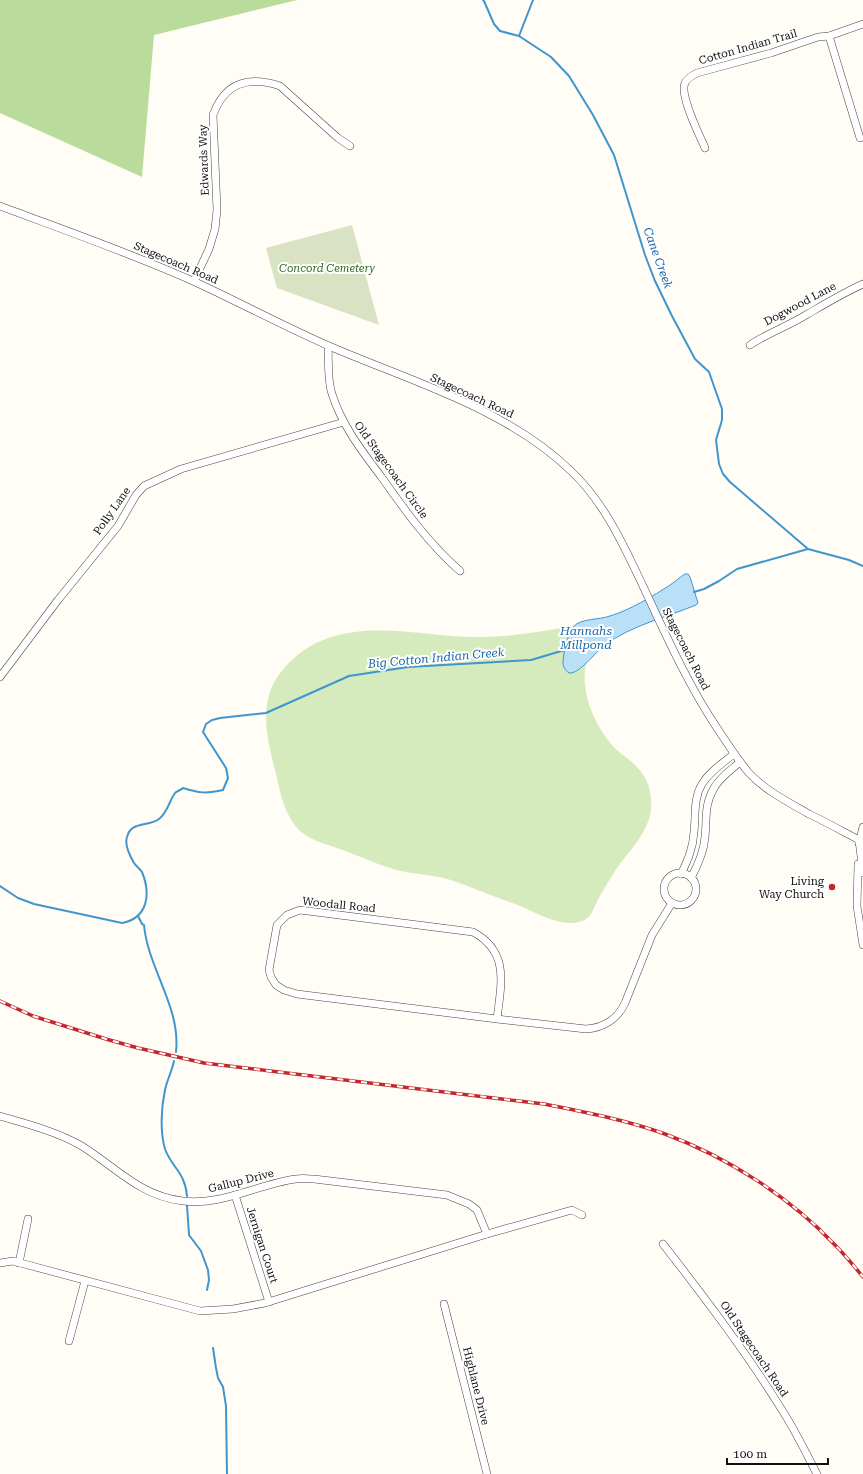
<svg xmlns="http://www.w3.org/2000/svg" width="863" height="1474" viewBox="0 0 863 1474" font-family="'Roboto Serif',serif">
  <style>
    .green { fill: #d5ebbd }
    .forest { fill: #b9dc9c }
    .cemetery { fill: #d9e3c4 }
    .water { fill: #b9e0f7; stroke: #3f96cf }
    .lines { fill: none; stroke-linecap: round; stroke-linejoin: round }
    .stream { stroke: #3f96cf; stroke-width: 2 }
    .minor-casing { stroke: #444; stroke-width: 8 }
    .minor { stroke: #fff; stroke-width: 7 }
    .rail-casing { stroke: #c4262e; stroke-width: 3.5 }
    .rail { stroke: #fff; stroke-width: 2; stroke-dasharray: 6; stroke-linecap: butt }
    .poi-dot { fill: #c4262e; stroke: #fff; stroke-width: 1.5 }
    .labels { text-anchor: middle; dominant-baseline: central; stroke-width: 4; stroke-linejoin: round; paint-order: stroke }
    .street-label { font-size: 11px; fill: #111; stroke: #fff }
    .park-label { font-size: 11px; font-style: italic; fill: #2f6b1f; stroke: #fff }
    .poi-label { font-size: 11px; fill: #111; stroke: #fff; text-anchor: end }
    .water-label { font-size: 12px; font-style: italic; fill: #1768a6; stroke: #fff }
  </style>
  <rect width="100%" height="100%" fill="#fffdf5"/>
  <!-- green -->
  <path class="green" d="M 573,626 L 569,635 L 563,663 L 583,666 L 586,663 C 585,670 584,677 585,684 C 586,703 596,724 607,739 C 613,747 619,752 627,758 C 647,773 656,794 649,819 C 644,835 633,847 623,860 C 614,871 607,884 600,896 C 594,905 593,918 582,921 C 560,929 535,911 515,904 C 491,896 468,885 444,878 C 430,875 415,874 401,871 C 380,866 360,856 340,849 C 326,844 312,841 301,832 C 286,818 281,797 277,778 C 267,739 255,698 286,666 C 296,655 308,646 321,641 C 369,620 426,637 477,637 C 509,638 541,631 573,626 Z"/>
  <!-- forest -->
  <path class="forest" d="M 0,0 L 297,0 L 154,35 L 142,177 L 0,113 Z"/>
  <!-- cemetery -->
  <path class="cemetery" d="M 352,225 L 379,325 L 277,288 L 266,248 Z"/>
  <!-- water -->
  <path class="water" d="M 685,574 L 688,574 L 690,577 L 698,603 L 696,605 C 667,617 630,626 605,645 C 595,652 580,674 569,673 C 565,670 563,667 563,662 C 563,654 568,633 573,627 C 581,618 599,620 610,616 C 630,610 653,596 670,585 C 676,581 680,577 685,574 Z"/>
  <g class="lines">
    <!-- stream -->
    <g class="stream">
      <path d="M 483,0 L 484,1 L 494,24 L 500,31 L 519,36 L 551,57 L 569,76 L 593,115 L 614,155 L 645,255 L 655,281 L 672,316 L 695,359 L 709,372 L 722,409 L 722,420 L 716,440 L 719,464 L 723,474 L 730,482 L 808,549"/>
      <path d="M 519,36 L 533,0"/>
      <path d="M 694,592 L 704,589 L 719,581 L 737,569 L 808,549 L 849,560 L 863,566"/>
      <path d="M 0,886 L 18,898 L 34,904 L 122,923 C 148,918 151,894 142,872 C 140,869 136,866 134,863 C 130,856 124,845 127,837 C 131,821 148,827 159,819 C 168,812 169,801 175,793 C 177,791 181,790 183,788 C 199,793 206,794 223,790 L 228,778 L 226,768 L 203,732 L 206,724 L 212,720 L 220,718 L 266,713 L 349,676 L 408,667 L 531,660 L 568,649"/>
      <path d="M 138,916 L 142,924 L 144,925 C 148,969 181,1007 176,1052"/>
      <path d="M 174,1061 C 172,1071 167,1080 165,1090 C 161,1108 160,1132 165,1149 C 172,1168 185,1172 187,1196"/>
      <path d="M 187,1205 L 189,1235 L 201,1251 L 208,1270 L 209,1280 L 207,1290"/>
      <path d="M 213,1348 L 216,1368 L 218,1378 L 223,1387 L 226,1406 L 227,1474"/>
    </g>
    <defs>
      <g id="minor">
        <path d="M 829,36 L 860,138"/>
        <path d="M 705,148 C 700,136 679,95 685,83 C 687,78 693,75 697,73 L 771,53 L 818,37 L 829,36 L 863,24"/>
        <path d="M 0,206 C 64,230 130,253 193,281 C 239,302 283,326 329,346 C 410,381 506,408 571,471 C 604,502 623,544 642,584 C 665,633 687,683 717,728 C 727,743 737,759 749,773 C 766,791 788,802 809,814 C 826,822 842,831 859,840 L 863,873"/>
        <path d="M 194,281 L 209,249 L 215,229 L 217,210 L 213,115 C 225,82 249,76 280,86 L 338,138 L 350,146"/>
        <path d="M 750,345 C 768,333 788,326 806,315 C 825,304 843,293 863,284"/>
        <path d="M 328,346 C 329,362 327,379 332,394 C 342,425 361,450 380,475 C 404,509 428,543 460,571"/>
        <path d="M 0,677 L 58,600 L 118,526 L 136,495 L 144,486 L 181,469 L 344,422"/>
        <path d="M 859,843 L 863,827"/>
        <path d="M 858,864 L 857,906 L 863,945"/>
        <circle cx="680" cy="889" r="16"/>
        <path d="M 681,874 C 688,860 693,848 694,832 C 696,816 693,799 702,784 C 710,771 723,763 734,754"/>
        <path d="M 691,878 C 698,865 704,852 705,837 C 707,818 704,805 714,788 C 720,777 731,770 740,762"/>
        <path d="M 497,1019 L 297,994 L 284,990 L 276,985 L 271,977 L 269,970 L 277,925 L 287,915 L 300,910 L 473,932 C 510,952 501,984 497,1019 L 586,1029 C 603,1028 618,1019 625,1003 L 652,935 L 672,903"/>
        <path d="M 0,1116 C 27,1124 55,1131 80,1145 C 115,1166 139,1196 183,1201 C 222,1206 258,1184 296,1179 C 302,1178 308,1179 314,1179 L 447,1195 L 469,1204 L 477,1210 L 487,1234"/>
        <path d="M 235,1195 L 269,1302"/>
        <path d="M 663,1244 C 705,1298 746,1352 782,1410 C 795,1430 806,1453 817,1474"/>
        <path d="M 0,1263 L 13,1261 L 200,1311 L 233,1309 L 265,1303 L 487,1234 L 572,1210 L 582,1215"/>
        <path d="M 19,1263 L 28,1219"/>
        <path d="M 444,1304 L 487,1474"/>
        <path d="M 69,1341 L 85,1281"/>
      </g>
    </defs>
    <!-- minor casing -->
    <use href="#minor" class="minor-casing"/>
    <!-- minor -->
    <use href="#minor" class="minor"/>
    <defs>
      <path id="rail" d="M 0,1001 L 33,1016 L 106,1039 L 138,1048 L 204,1063 L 544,1104 C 585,1112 626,1120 665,1134 C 727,1157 790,1197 835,1245 C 845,1255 854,1266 863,1277"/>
    </defs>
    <!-- rail casing -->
    <use href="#rail" class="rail-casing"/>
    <!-- rail -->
    <use href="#rail" class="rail"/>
  </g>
  <!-- markers -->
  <circle class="poi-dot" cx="832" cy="887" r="4"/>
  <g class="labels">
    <!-- street labels -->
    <g class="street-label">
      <text transform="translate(748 47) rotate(-16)">Cotton Indian Trail</text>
      <text transform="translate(204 160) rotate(-92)">Edwards Way</text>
      <text transform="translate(176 263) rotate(23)">Stagecoach Road</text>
      <text transform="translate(800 304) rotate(-28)">Dogwood Lane</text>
      <text transform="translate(472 396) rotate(25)">Stagecoach Road</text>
      <text transform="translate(391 470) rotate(54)">Old Stagecoach Circle</text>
      <text transform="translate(112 511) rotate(-55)">Polly Lane</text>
      <text transform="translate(686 649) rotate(63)">Stagecoach Road</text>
      <text transform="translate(339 905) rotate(6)">Woodall Road</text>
      <text transform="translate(241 1181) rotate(-14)">Gallup Drive</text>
      <text transform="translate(262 1245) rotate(72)">Jernigan Court</text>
      <text transform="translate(754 1349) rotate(56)">Old Stagecoach Road</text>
      <text transform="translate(476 1386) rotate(76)">Highlane Drive</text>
    </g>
    <!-- park labels -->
    <g class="park-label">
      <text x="327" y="268">Concord Cemetery</text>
    </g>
    <!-- poi labels -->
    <g class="poi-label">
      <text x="824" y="881">Living<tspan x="824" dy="13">Way Church</tspan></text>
    </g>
    <!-- water labels -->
    <g class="water-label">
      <text transform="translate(658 258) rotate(70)">Cane Creek</text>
      <text x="586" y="631">Hannahs<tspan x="586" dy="14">Millpond</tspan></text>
      <text transform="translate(436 658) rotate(-5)">Big Cotton Indian Creek</text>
    </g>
  </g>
  <!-- scale -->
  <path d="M727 1458v6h101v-6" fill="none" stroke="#111111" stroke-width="2"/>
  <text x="733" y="1458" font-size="12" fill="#111111" stroke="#ffffff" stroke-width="3" paint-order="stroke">100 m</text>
</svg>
